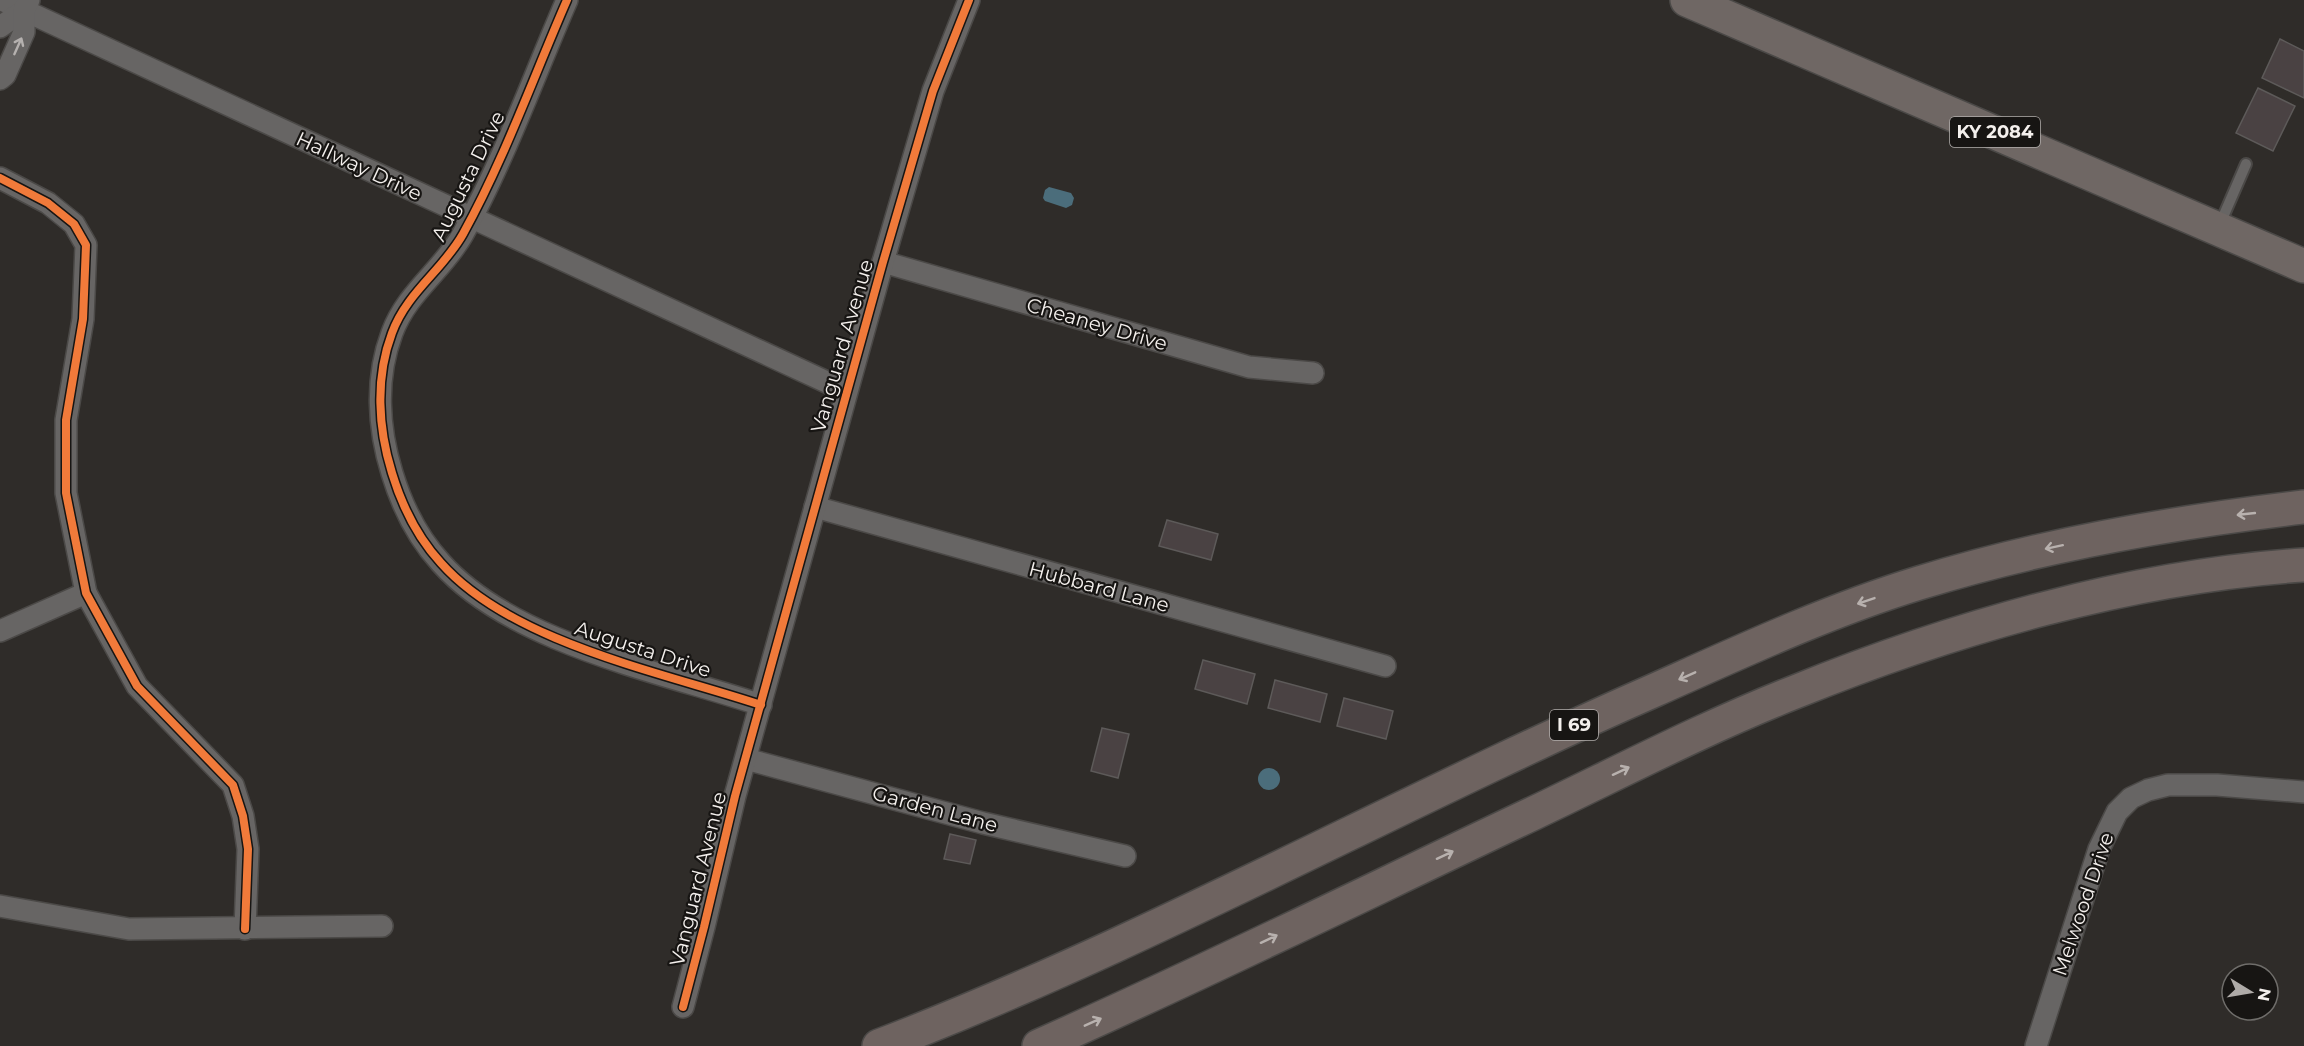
<svg xmlns="http://www.w3.org/2000/svg" width="2304" height="1046" viewBox="0 0 2304 1046" font-family="Montserrat,sans-serif">
  <style>
    .water { fill: #4b6d7b }
    .building { fill: #4a4243; stroke: #5d5a59; stroke-width: 1.5 }
    .lines { fill: none; stroke-linecap: round; stroke-linejoin: round }
    .lane-casing { stroke: #4b4947; stroke-width: 14 }
    .street-casing { stroke: #4b4947; stroke-width: 24 }
    .primary-casing { stroke: #4b4947; stroke-width: 36 }
    .highway-casing { stroke: #4b4947; stroke-width: 36 }
    .lane { stroke: #676564; stroke-width: 10 }
    .street { stroke: #676564; stroke-width: 21 }
    .primary { stroke: #6f6764; stroke-width: 33 }
    .highway { stroke: #6e6360; stroke-width: 33 }
    .cycleway-casing { stroke: #171513; stroke-width: 11 }
    .cycleway { stroke: #f17a3a; stroke-width: 8 }
    .oneway { stroke: #b5b1af }
    .oneway2 { stroke: #b8b1ae }
    .labels { text-anchor: middle; dominant-baseline: central; stroke-width: 4.5; stroke-linejoin: round; paint-order: stroke }
    .shield { fill: #171513; stroke: #b2aeac; stroke-width: 1.5 }
    .shield-label { font-size: 18px; font-weight: bold; fill: #f4f0ed }
    .street-label { font-size: 20px; fill: #f4f0ed; stroke: #171513 }
  </style>
  <rect width="100%" height="100%" fill="#2f2c29"/>
  <!-- water -->
  <g class="water">
    <path d="M 1049,187 L 1071,193 L 1074,198 L 1072,205 L 1066,208 L 1045,201 L 1043,198 L 1045,190 Z"/>
    <circle cx="1269" cy="779" r="11"/>
  </g>
  <!-- building -->
  <g class="building">
    <path d="M 2280,39 L 2304,51 L 2304,98 L 2262,78 Z"/>
    <path d="M 2258,88 L 2295,106 L 2273,151 L 2236,133 Z"/>
    <path d="M 1167,520 L 1218,534 L 1211,560 L 1159,546 Z"/>
    <path d="M 1203,660 L 1255,674 L 1247,704 L 1195,689 Z"/>
    <path d="M 1275,680 L 1327,694 L 1320,722 L 1268,708 Z"/>
    <path d="M 1344,698 L 1393,711 L 1386,739 L 1337,726 Z"/>
    <path d="M 1102,728 L 1129,734 L 1118,778 L 1091,771 Z"/>
    <path d="M 950,834 L 976,840 L 970,864 L 944,859 Z"/>
  </g>
  <g class="lines">
    <defs>
      <path id="lane" d="M 2220,224 L 2246,164"/>
      <g id="street">
        <path d="M 2,0 L 846,391"/>
        <path d="M 567,0 C 533,78 504,160 463,234 C 443,270 407,292 392,333 C 375,378 378,428 392,473 C 402,506 417,537 441,563 C 512,643 662,672 761,705"/>
        <path d="M 0,27 L 24,10"/>
        <path d="M 0,79 L 5,75 L 24,32 L 24,10 L 29,0"/>
        <path d="M 0,178 L 48,203 L 74,224 L 86,245 L 83,319 L 66,420 L 66,493 L 86,593 L 137,686 L 233,785 L 243,816 L 248,849 L 245,929"/>
        <path d="M 883,262 L 1249,367 L 1313,373"/>
        <path d="M 815,507 L 1385,666"/>
        <path d="M 0,631 L 86,593"/>
        <path d="M 746,759 L 983,823 L 1125,856"/>
        <path d="M 0,906 L 129,929 L 382,926"/>
        <path d="M 683,1007 L 704,927 L 735,796 L 883,262 L 933,91 L 969,0"/>
        <path d="M 2036,1046 L 2099,849 L 2117,812 L 2131,798 L 2148,790 L 2168,785 L 2217,785 L 2304,792"/>
      </g>
      <path id="primary" d="M 1687,0 L 2304,266"/>
      <g id="highway">
        <path d="M 879,1046 C 1145,944 1395,804 1655,690 C 1742,651 1828,611 1919,583 C 2045,544 2174,522 2304,507"/>
        <path d="M 1039,1046 C 1206,972 1369,891 1534,813 C 1620,772 1706,727 1795,692 C 1953,628 2133,576 2304,565"/>
      </g>
    </defs>
    <!-- lane casing -->
    <use href="#lane" class="lane-casing"/>
    <!-- street casing -->
    <use href="#street" class="street-casing"/>
    <!-- primary casing -->
    <use href="#primary" class="primary-casing"/>
    <!-- highway casing -->
    <use href="#highway" class="highway-casing"/>
    <!-- lane -->
    <use href="#lane" class="lane"/>
    <!-- street -->
    <use href="#street" class="street"/>
    <!-- primary -->
    <use href="#primary" class="primary"/>
    <!-- highway -->
    <use href="#highway" class="highway"/>
    <defs>
      <g id="cycleway">
        <path d="M 567,0 C 533,78 504,160 463,234 C 443,270 407,292 392,333 C 375,378 378,428 392,473 C 402,506 417,537 441,563 C 512,643 662,672 761,705"/>
        <path d="M 0,178 L 48,203 L 74,224 L 86,245 L 83,319 L 66,420 L 66,493 L 86,593 L 137,686 L 233,785 L 243,816 L 248,849 L 245,929"/>
        <path d="M 683,1007 L 704,927 L 735,796 L 883,262 L 933,91 L 969,0"/>
      </g>
    </defs>
    <!-- cycleway casing -->
    <use href="#cycleway" class="cycleway-casing"/>
    <!-- cycleway -->
    <use href="#cycleway" class="cycleway"/>
  </g>
  <!-- one-way arrows -->
  <defs><path id="oneway-shaft" d="M-6 0H5M1.5-3L5.5 0L1.5 3" fill="none" stroke-width="1.6" stroke-linecap="round" stroke-linejoin="round" transform="scale(1.5)"/></defs>
  <use class="oneway" href="#oneway-shaft" transform="translate(18 46) rotate(-66)"/>
  <g class="oneway2">
    <use href="#oneway-shaft" transform="translate(2246 514) rotate(174)"/>
    <use href="#oneway-shaft" transform="translate(2054 547) rotate(168)"/>
    <use href="#oneway-shaft" transform="translate(1866 601) rotate(161)"/>
    <use href="#oneway-shaft" transform="translate(1687 676) rotate(156)"/>
    <use href="#oneway-shaft" transform="translate(1621 771) rotate(-25)"/>
    <use href="#oneway-shaft" transform="translate(1445 855) rotate(-25)"/>
    <use href="#oneway-shaft" transform="translate(1269 939) rotate(-25)"/>
    <use href="#oneway-shaft" transform="translate(1093 1022) rotate(-24)"/>
  </g>
  <g class="labels">
    <!-- shield labels -->
    <g class="shield">
      <rect x="1950" y="117" width="90" height="30" rx="4.5"/>
      <rect x="1550" y="710" width="48" height="30" rx="4.5"/>
    </g>
    <g class="shield-label">
      <text x="1995" y="132">KY 2084</text>
      <text x="1574" y="725">I 69</text>
    </g>
    <!-- street labels -->
    <g class="street-label">
      <text transform="translate(359 166) rotate(25)">Hallway Drive</text>
      <text transform="translate(468 176) rotate(-64)">Augusta Drive</text>
      <text transform="translate(1097 324) rotate(16)">Cheaney Drive</text>
      <text transform="translate(842 346) rotate(-74)">Vanguard Avenue</text>
      <text transform="translate(1099 587) rotate(15)">Hubbard Lane</text>
      <text transform="translate(643 649) rotate(18)">Augusta Drive</text>
      <text transform="translate(935 809) rotate(15)">Garden Lane</text>
      <text transform="translate(698 879) rotate(-76)">Vanguard Avenue</text>
      <text transform="translate(2083 904) rotate(-71)">Melwood Drive</text>
    </g>
  </g>
  <!-- north arrow -->
  <g transform="translate(2250 992) rotate(101)"><circle r="28" fill="#171513" stroke="#6f6d6a" stroke-width="1.5"/>
  <path d="M0-4.5L10 22L0 15L-10 22Z" fill="#afaba8"/>
  <text y="-9" font-size="16" font-weight="bold" text-anchor="middle" fill="#f4f0ed">N</text>
  </g>
</svg>
